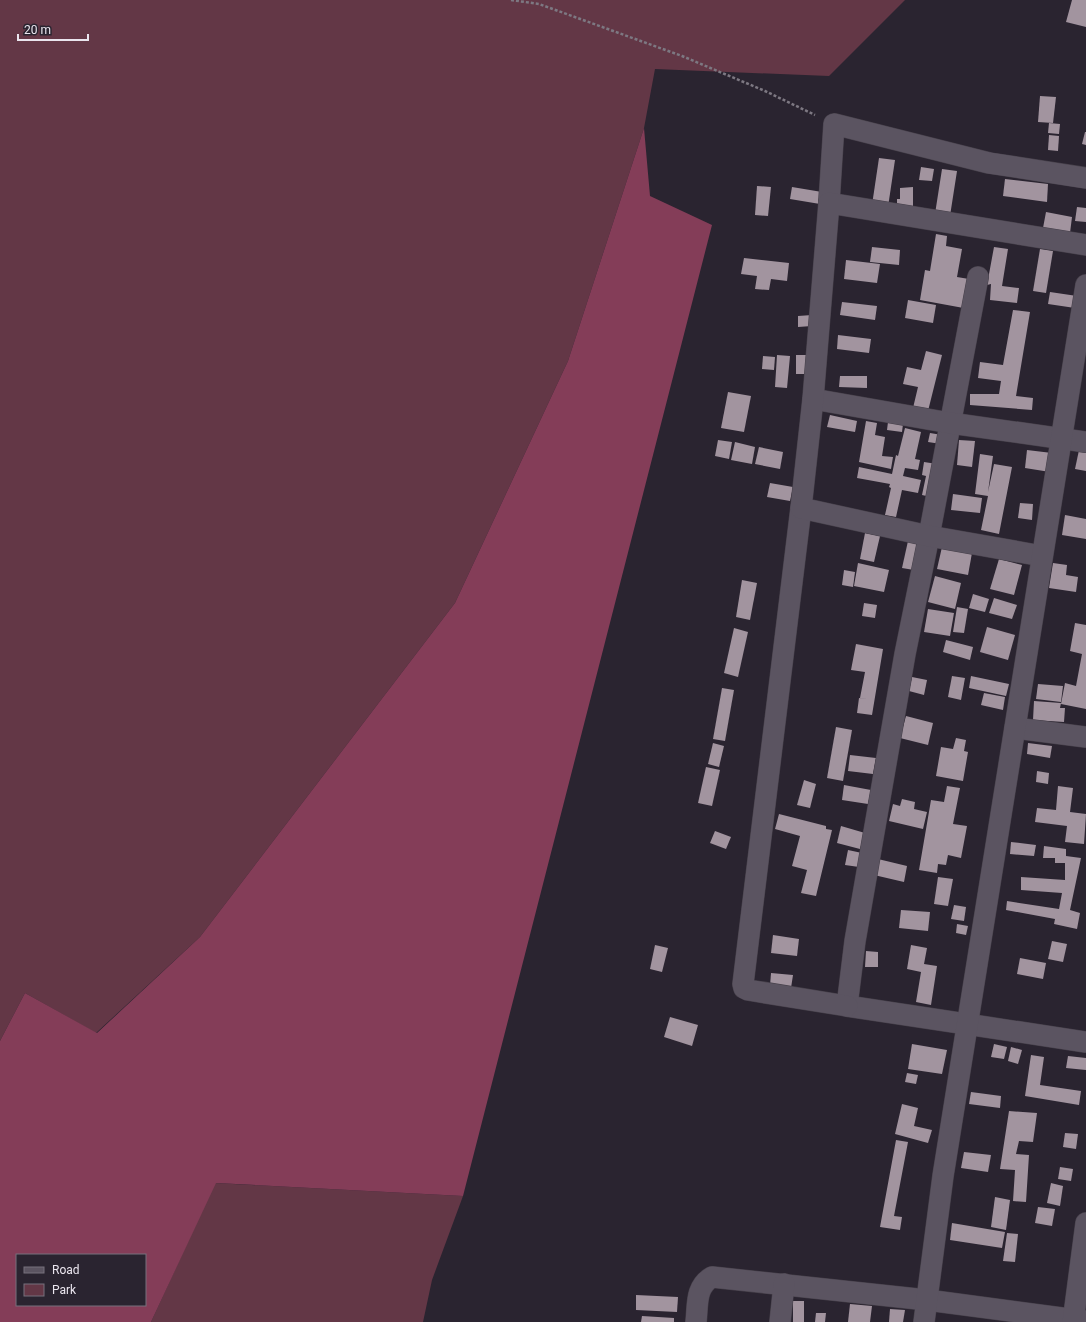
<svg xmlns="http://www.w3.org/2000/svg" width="1086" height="1322" viewBox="0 0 1086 1322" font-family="Roboto,sans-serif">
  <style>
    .green { fill: #633746 }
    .forest { fill: #843d58; fill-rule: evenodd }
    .building { fill: #a2949f }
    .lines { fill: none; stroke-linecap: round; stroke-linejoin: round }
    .minor-casing { stroke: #47414b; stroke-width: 22 }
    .path { stroke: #7d7882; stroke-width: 2.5; stroke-dasharray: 3 2; stroke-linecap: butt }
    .minor { stroke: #5b5461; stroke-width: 21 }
  </style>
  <rect width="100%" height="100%" fill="#2a2430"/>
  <!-- green -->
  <g class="green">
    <path d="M 0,0 L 905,0 L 829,76 L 655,69 L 644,128 L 568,361 L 455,603 L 200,937 L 96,1033 L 25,993 L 0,1041 Z"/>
    <path d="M 215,1183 L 463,1196 L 432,1280 L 423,1322 L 151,1322 Z"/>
  </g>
  <!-- forest -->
  <path class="forest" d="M 644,128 L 650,196 L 712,225 L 463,1196 L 216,1183 L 151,1322 L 0,1322 L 0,1041 L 25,993 L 97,1033 L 200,937 L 455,603 L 568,361 ZM 17,1255 L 145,1255 L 145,1305 L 17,1305 Z"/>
  <!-- building -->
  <g class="building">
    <path d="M 1072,0 L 1086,0 L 1086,27 L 1066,22 Z"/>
    <path d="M 1040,96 L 1056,97 L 1053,123 L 1038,122 Z"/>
    <path d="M 1049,123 L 1060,124 L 1059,134 L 1048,133 Z"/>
    <path d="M 1085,132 L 1086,132 L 1086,145 L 1082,144 Z"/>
    <path d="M 1049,135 L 1059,136 L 1058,151 L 1048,150 Z"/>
    <path d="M 879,158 L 895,160 L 888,207 L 872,205 Z"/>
    <path d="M 921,167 L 934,169 L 932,181 L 919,180 Z"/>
    <path d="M 942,169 L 957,171 L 950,216 L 935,214 Z"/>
    <path d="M 1005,179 L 1048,184 L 1047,202 L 1003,196 Z"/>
    <path d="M 757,186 L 771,187 L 768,216 L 755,215 Z"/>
    <path d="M 792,187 L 822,192 L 820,204 L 790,199 Z"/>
    <path d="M 913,187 L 913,209 L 897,210 L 897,199 L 900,199 L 900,188 Z"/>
    <path d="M 1077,207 L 1086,208 L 1086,222 L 1075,221 Z"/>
    <path d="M 1046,212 L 1072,217 L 1070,233 L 1043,228 Z"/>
    <path d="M 936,234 L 947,236 L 946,246 L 962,249 L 957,277 L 975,280 L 969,309 L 920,300 L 925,270 L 930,271 Z"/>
    <path d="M 872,247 L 900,250 L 899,265 L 870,262 Z"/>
    <path d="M 994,247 L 1008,249 L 1002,286 L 1019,288 L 1017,303 L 990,300 L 991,284 L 987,285 Z"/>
    <path d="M 1040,249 L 1053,251 L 1046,293 L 1033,291 Z"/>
    <path d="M 744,258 L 789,263 L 787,281 L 771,279 L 769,290 L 755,289 L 757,276 L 741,274 Z"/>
    <path d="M 846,260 L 880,264 L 877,283 L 844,279 Z"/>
    <path d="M 1050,292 L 1077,296 L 1075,308 L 1048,304 Z"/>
    <path d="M 908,300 L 936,305 L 933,323 L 905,318 Z"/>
    <path d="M 842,302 L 877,306 L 875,320 L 840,315 Z"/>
    <path d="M 1013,310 L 1030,312 L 1016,396 L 1033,398 L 1032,410 L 970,405 L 970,394 L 999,394 L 1001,381 L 978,378 L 980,362 L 1003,365 Z"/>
    <path d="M 812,315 L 812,326 L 798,327 L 798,316 Z"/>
    <path d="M 838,335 L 871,339 L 869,353 L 837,349 Z"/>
    <path d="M 926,351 L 942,355 L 928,411 L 913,408 L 918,387 L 903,384 L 907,367 L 921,370 Z"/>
    <path d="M 777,355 L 790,356 L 787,388 L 775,387 Z"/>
    <path d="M 796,355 L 808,355 L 807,374 L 796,374 Z"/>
    <path d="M 763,356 L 775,357 L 774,370 L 762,369 Z"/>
    <path d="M 840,376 L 867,376 L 867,388 L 839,387 Z"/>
    <path d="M 728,392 L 751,396 L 744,432 L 721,428 Z"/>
    <path d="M 830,415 L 857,421 L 855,432 L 827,427 Z"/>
    <path d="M 866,421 L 877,423 L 875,435 L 885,437 L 882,456 L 893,457 L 891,469 L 859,462 Z"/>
    <path d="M 888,422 L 903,424 L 902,432 L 887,430 Z"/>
    <path d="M 905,428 L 921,432 L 915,459 L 920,460 L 918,470 L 905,468 L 903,476 L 921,480 L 918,493 L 902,490 L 896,517 L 885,515 L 891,488 L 889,487 L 890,484 L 857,478 L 859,467 L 892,474 L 896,455 L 898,456 Z"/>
    <path d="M 930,433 L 942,435 L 941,444 L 928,442 Z"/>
    <path d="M 718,440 L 732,442 L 729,459 L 715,456 Z"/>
    <path d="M 959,440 L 975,441 L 972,467 L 957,465 Z"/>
    <path d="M 735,442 L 755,447 L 752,464 L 731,460 Z"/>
    <path d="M 759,447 L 783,452 L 780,469 L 755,464 Z"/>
    <path d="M 1027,450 L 1052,453 L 1050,472 L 1025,468 Z"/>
    <path d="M 1079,450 L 1086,452 L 1086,471 L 1075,469 Z"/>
    <path d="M 980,454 L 993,456 L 988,492 L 994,464 L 1012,467 L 999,534 L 981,530 L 988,496 L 975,494 Z"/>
    <path d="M 924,462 L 937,464 L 931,497 L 922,495 L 926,476 L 922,475 Z"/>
    <path d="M 770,483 L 793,487 L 790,501 L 767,497 Z"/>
    <path d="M 953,494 L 982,498 L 980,513 L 951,510 Z"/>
    <path d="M 1020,503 L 1033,504 L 1032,520 L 1018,518 Z"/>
    <path d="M 1065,515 L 1086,519 L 1086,539 L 1062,535 Z"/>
    <path d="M 865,533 L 880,536 L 874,562 L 860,559 Z"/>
    <path d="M 908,541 L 920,543 L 914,570 L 902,568 Z"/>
    <path d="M 942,547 L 972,553 L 968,575 L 937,569 Z"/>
    <path d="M 999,559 L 1022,565 L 1014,595 L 990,589 Z"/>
    <path d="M 858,563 L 889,570 L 884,592 L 854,586 Z"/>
    <path d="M 1053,563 L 1067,565 L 1066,575 L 1078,577 L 1076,592 L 1049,588 Z"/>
    <path d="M 844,570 L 855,572 L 853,587 L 842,585 Z"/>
    <path d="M 935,576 L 961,583 L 955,609 L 928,602 Z"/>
    <path d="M 742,580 L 757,583 L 750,620 L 736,617 Z"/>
    <path d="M 973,594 L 989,599 L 985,612 L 969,608 Z"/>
    <path d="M 994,598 L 1017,605 L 1012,619 L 989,613 Z"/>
    <path d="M 864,603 L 877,605 L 875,618 L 862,616 Z"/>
    <path d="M 957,607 L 968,609 L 964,633 L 953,632 Z"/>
    <path d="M 928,609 L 954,613 L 950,636 L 924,632 Z"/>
    <path d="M 1075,623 L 1086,625 L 1086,709 L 1061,704 L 1065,683 L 1076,686 L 1082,654 L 1070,651 Z"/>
    <path d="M 987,627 L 1015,635 L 1008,660 L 980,652 Z"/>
    <path d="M 734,628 L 748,632 L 738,677 L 724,673 Z"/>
    <path d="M 946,640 L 973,647 L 970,660 L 943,652 Z"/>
    <path d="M 856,644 L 883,649 L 872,715 L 857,713 L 859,698 L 869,699 L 860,698 L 865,672 L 851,670 Z"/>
    <path d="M 952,676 L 965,678 L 961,700 L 948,697 Z"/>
    <path d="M 971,676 L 1009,684 L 1006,696 L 969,688 Z"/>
    <path d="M 912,677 L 927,680 L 924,695 L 909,691 Z"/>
    <path d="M 1038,684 L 1063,686 L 1061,702 L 1036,699 Z"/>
    <path d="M 722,688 L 734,690 L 725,741 L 713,739 Z"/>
    <path d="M 984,693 L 1005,697 L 1003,710 L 981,705 Z"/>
    <path d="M 1034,701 L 1061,703 L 1060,708 L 1065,708 L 1064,722 L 1033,720 Z"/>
    <path d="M 906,716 L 933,723 L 928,745 L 900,738 Z"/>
    <path d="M 836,727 L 852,730 L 843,781 L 827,778 Z"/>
    <path d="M 956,738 L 966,740 L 964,751 L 968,752 L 963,781 L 936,776 L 941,747 L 953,749 Z"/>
    <path d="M 713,743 L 724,746 L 719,767 L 708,764 Z"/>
    <path d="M 1028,743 L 1052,746 L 1050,758 L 1027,754 Z"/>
    <path d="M 850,755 L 876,758 L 873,774 L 848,771 Z"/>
    <path d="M 706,767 L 720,770 L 712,806 L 698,803 Z"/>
    <path d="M 1037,771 L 1049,773 L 1048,784 L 1036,782 Z"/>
    <path d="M 804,780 L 816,784 L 810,808 L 797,805 Z"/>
    <path d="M 844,785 L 871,790 L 868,804 L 842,800 Z"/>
    <path d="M 947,786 L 960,788 L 953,824 L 967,826 L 961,858 L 948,855 L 946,865 L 938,864 L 937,873 L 919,870 L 931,800 L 944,802 Z"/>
    <path d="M 1058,786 L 1073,788 L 1070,812 L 1086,814 L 1084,844 L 1065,842 L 1067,826 L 1035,822 L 1037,808 L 1056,810 Z"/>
    <path d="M 902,799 L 915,802 L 914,809 L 927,812 L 923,829 L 889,821 L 893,804 L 900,806 Z"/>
    <path d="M 779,814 L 826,826 L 826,829 L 832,830 L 816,896 L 801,893 L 807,870 L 792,866 L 800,836 L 775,829 Z"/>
    <path d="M 841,826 L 865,833 L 860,849 L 837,843 Z"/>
    <path d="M 715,831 L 731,837 L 726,849 L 710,843 Z"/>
    <path d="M 1011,842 L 1036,845 L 1034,856 L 1010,854 Z"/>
    <path d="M 1044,846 L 1066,849 L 1066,856 L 1081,858 L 1070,910 L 1080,913 L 1077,929 L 1054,924 L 1055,919 L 1006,910 L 1007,901 L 1059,909 L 1062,893 L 1021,890 L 1021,877 L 1065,880 L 1065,863 L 1055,863 L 1055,858 L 1043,858 Z"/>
    <path d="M 848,850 L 862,853 L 859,867 L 845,865 Z"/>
    <path d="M 878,859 L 907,866 L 904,882 L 874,875 Z"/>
    <path d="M 938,877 L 953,879 L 948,906 L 934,904 Z"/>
    <path d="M 954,905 L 966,907 L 964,921 L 951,919 Z"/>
    <path d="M 901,910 L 930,912 L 928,931 L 899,928 Z"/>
    <path d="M 957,924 L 968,926 L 966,935 L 956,933 Z"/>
    <path d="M 773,935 L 799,939 L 797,956 L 771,953 Z"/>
    <path d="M 1052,941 L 1067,944 L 1063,962 L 1048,959 Z"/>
    <path d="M 655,945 L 668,948 L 662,972 L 650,969 Z"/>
    <path d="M 911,945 L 927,948 L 924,964 L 937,966 L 931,1005 L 916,1002 L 921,972 L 907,969 Z"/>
    <path d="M 866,951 L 878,952 L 878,967 L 865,967 Z"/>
    <path d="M 1020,958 L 1046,963 L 1043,979 L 1017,974 Z"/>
    <path d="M 771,973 L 793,975 L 791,988 L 770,986 Z"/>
    <path d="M 670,1017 L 698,1025 L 692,1046 L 664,1037 Z"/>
    <path d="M 912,1044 L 947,1050 L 942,1074 L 908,1069 Z"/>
    <path d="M 994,1044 L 1007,1047 L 1004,1059 L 991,1057 Z"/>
    <path d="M 1011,1047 L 1022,1050 L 1018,1064 L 1008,1061 Z"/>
    <path d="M 1031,1055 L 1044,1057 L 1040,1085 L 1081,1091 L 1079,1105 L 1025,1096 Z"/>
    <path d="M 1068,1056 L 1086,1058 L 1086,1070 L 1066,1068 Z"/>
    <path d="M 907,1073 L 918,1075 L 916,1084 L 905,1082 Z"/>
    <path d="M 971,1092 L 1001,1096 L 1000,1108 L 969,1104 Z"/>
    <path d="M 902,1104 L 918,1108 L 914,1126 L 932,1130 L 928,1143 L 895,1134 Z"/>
    <path d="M 1009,1111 L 1037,1113 L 1033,1142 L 1019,1141 L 1016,1154 L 1029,1155 L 1026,1202 L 1013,1201 L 1015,1170 L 1000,1169 Z"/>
    <path d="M 1065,1133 L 1078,1134 L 1076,1149 L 1063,1147 Z"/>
    <path d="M 896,1140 L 908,1142 L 894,1216 L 902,1217 L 900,1230 L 880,1227 Z"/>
    <path d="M 964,1152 L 991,1155 L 988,1172 L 961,1168 Z"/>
    <path d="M 1060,1167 L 1073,1169 L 1071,1181 L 1058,1179 Z"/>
    <path d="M 1051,1183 L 1063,1186 L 1060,1206 L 1047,1203 Z"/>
    <path d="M 995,1197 L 1010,1200 L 1006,1230 L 991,1227 Z"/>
    <path d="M 1038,1207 L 1055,1209 L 1052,1226 L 1035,1223 Z"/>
    <path d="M 952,1223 L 1005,1232 L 1002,1248 L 950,1240 Z"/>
    <path d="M 1007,1233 L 1018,1234 L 1015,1262 L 1003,1261 Z"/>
    <path d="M 636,1295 L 678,1297 L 677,1312 L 636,1310 Z"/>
    <rect x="793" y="1301" width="11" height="21"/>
    <path d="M 850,1304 L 872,1306 L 870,1322 L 848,1322 Z"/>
    <path d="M 890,1309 L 905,1310 L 903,1322 L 889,1322 Z"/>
    <path d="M 816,1313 L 826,1313 L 825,1322 L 815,1322 Z"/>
    <path d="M 642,1316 L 674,1318 L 674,1322 L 641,1322 Z"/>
  </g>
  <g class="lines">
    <defs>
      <g id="minor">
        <path d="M 829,203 L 834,124 L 989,163 L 1086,178"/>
        <path d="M 978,277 L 929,536 L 905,654 L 855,941 L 847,1006 L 1086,1042"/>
        <path d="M 813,399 L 950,423 L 1086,442"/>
        <path d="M 801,508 L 743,984 L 744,988 L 748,990 L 847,1006"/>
        <path d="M 1042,556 L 929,536 L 801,508 L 813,399 L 829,203 L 1086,245"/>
        <path d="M 1015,728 L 1086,737"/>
        <path d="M 696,1322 C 698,1305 695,1287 712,1277 L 927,1300 L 1086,1321"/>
        <path d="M 780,1322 L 784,1284"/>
        <path d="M 924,1322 L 943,1176 L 1086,285"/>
        <path d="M 1073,1322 L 1086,1223"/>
      </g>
    </defs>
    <!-- minor casing -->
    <use href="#minor" class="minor-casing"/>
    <!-- path -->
    <path class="path" d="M 511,0 L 539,4 L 682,56 L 765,91 L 815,115"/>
    <!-- minor -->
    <use href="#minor" class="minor"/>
  </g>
  <!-- legend -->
  <rect x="16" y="1254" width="130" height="52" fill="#2a2430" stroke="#77717c"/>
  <rect x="24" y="1267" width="20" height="6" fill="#5b5461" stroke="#77717c"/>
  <text x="52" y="1274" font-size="12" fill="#eae5ee">Road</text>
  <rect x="24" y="1284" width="20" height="12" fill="#633746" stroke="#77717c"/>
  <text x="52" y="1294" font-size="12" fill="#eae5ee">Park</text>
  <!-- scale -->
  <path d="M18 34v6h70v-6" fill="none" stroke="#eae5ee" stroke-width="2"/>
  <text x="24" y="34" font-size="12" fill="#eae5ee" stroke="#2a2430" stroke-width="3" paint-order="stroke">20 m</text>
</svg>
